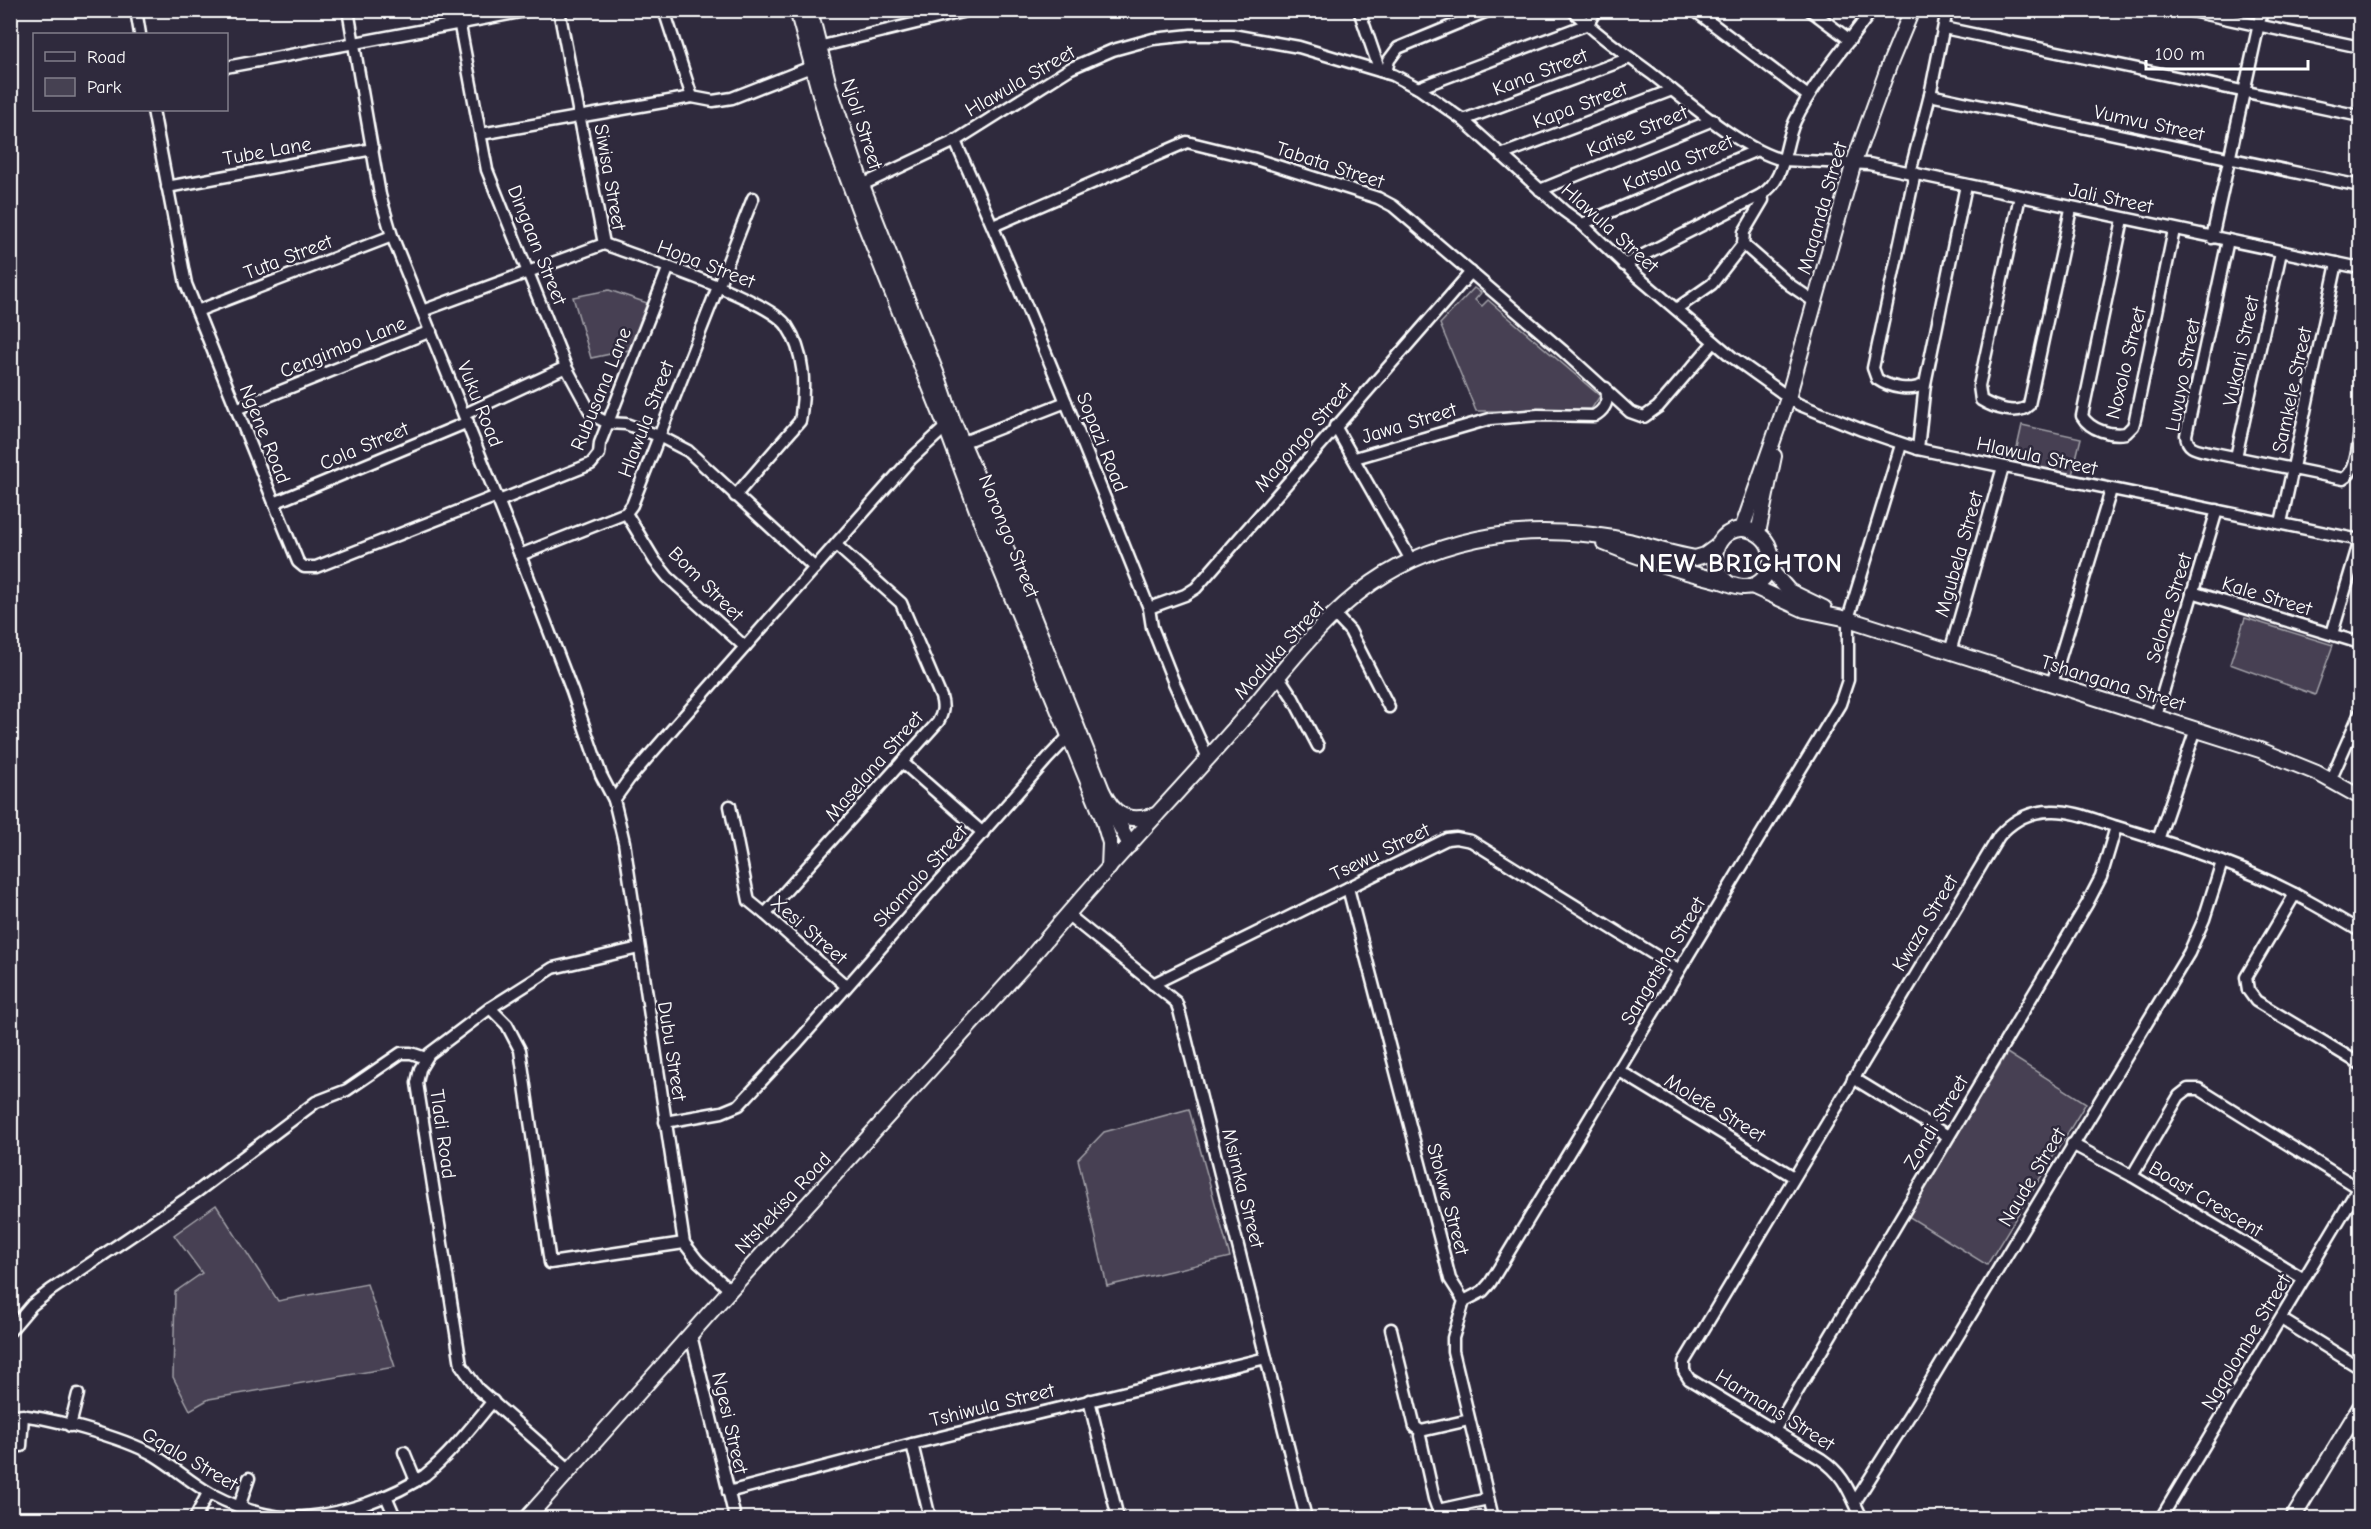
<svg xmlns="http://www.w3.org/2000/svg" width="2371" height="1529" viewBox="0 0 2371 1529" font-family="'Comic Neue',sans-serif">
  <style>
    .green { fill: #464152; stroke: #a2a0a8; stroke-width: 1.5 }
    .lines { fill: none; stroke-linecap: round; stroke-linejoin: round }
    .minor-casing { stroke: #fff; stroke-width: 15 }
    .tertiary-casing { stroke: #fff; stroke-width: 18 }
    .minor { stroke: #2f2a3d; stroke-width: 10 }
    .tertiary { stroke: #2f2a3d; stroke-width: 14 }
    .labels { text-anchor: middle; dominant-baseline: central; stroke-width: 5; stroke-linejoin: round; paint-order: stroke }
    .street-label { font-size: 20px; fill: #fff; stroke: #2f2a3d }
    .district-label { font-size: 26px; font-weight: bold; letter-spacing: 1.5px; fill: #fff; stroke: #2f2a3d }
  </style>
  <rect width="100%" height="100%" fill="#2f2a3d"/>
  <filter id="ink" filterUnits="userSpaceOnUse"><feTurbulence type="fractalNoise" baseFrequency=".0167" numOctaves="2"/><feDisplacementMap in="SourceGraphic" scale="12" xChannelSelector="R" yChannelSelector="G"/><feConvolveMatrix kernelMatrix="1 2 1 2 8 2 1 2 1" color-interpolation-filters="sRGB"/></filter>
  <g filter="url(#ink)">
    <!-- green -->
    <g class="green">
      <path d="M 1474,288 L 1481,293 L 1475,300 L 1482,306 L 1488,300 L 1600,396 L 1590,411 L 1476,411 L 1440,324 Z"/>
      <path d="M 609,290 L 647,303 L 629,350 L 591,358 L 573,297 Z"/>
      <path d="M 2022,425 L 2081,438 L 2072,475 L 2014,461 Z"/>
      <path d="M 2245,618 L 2333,645 L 2315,695 L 2230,664 Z"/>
      <path d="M 2007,1053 L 2086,1103 L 1987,1265 L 1908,1216 Z"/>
      <path d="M 1189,1109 L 1230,1257 L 1107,1286 L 1078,1159 L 1104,1132 Z"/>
      <path d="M 216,1205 L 278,1301 L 367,1284 L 395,1367 L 209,1399 L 190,1410 L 173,1377 L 175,1292 L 202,1273 L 174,1235 Z"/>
    </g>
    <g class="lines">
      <defs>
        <g id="minor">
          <path d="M 136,10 L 140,34"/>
          <path d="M 348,10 L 380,195 L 392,236 L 520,555 L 572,691 L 601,775 L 614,800 L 624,842 L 684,1243 L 698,1261 L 730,1290"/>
          <path d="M 457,10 L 487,170 L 566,367 L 592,415 L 608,423 L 626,424 L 659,436 L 688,451 L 815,568"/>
          <path d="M 559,10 L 604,244"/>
          <path d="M 664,10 L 692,97"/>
          <path d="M 1359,10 L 1380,71"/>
          <path d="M 1572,10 C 1596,34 1625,54 1652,74 C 1687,101 1742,150 1783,160 L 1869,164 L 2360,268"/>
          <path d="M 1694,10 L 1808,96"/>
          <path d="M 1810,10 L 1850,40"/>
          <path d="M 2186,10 L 2360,47"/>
          <path d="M 1944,28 L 2360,116"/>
          <path d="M 818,47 L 970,10"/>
          <path d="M 226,67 L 531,10"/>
          <path d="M 1386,73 L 1389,60 L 1398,48 L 1490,10"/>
          <path d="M 1418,88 L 1588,24 L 1596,10"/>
          <path d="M 1930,95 L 2360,186"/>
          <path d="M 153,110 L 186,284 L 298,562 L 304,567 L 316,567 L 497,496"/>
          <path d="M 1463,120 L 1630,58"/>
          <path d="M 481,134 L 692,97 L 713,101 L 732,98 L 811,67"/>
          <path d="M 955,141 C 1024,295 1086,451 1149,608 L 1152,627 L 1174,683 L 1208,758"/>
          <path d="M 1501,155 L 1672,90"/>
          <path d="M 1910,173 L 1930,95 L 1947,10"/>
          <path d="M 1915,173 L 1873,368 L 1877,379 C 1890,388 1911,392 1925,384"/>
          <path d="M 862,185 L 955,141 L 1071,68 L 1113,50 L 1153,39 L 1191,35 L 1232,35 L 1299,47 L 1393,75 L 1418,88 L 1463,120 L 1564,211 L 1582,224 L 1638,277 L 1732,357 L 1798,404 L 1862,430 L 1918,449 L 2360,540"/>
          <path d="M 167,187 L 373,149"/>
          <path d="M 1540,190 L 1713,120"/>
          <path d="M 1761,195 L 1763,200 L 1744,232 L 1743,244 L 1790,285 L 1815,302"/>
          <path d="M 2020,196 L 1979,386 L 1981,400 C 1994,408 2018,416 2029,405 L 2071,209"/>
          <path d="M 2123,219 L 2082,416 C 2090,430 2111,436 2126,433 L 2133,426 L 2135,419 L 2174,230"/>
          <path d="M 1582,224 L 1755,151"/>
          <path d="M 993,226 L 1187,142 L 1252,158 L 1378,198 L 1393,206 L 1563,351 L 1630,412 L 1644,417 L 1658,407 L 1714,342"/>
          <path d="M 2212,238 L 2262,10"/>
          <path d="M 2228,240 L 2186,435 C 2187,449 2197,449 2209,452 L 2343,479 C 2357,472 2358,445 2360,431"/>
          <path d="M 1624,265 L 1761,195 C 1787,179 1783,146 1795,121 C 1814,81 1846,46 1872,10"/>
          <path d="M 1676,309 L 1712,284 L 1743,244"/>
          <path d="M 197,311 L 392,236"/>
          <path d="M 422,311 L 604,244 C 641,258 769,299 787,326 C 805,353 805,385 801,415 L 800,421 L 735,496"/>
          <path d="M 236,409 L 431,331"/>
          <path d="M 465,414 L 566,367"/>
          <path d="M 1335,426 L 1411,560"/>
          <path d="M 956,445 L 1066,402"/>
          <path d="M 1918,449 L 1925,384 L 1966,185"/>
          <path d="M 2236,457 L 2281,252"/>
          <path d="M 1355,458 L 1490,419 L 1538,415 L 1594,416 C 1605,410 1609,401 1606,388"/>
          <path d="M 499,501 L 591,464 L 599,454 L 600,443 L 668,269"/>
          <path d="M 274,503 L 468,422"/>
          <path d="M 626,513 L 655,561 L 668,577 L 745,647"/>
          <path d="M 2281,523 L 2337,263"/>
          <path d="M 520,555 L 626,513 L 632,505 L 753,198"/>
          <path d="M 2192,592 L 2360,643"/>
          <path d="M 1149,608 L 1185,595 L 1196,588 L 1471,272"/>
          <path d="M 1335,615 L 1350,631 L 1389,707"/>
          <path d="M 2332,634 L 2360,540"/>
          <path d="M 1950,652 L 2003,467"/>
          <path d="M 1279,677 L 1293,698 L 1318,746"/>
          <path d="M 2052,684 L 2111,490"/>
          <path d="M 2156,716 L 2217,510"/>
          <path d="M 902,762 L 983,833"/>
          <path d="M 2330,781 L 2360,713"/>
          <path d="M 614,800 L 629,779 L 676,725 L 911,459 L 951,422"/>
          <path d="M 730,806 L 749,901 L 765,914 L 846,986"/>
          <path d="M 2158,840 L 2196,729"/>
          <path d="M 1348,888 L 1445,1259 L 1450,1279 L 1464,1301 L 1453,1338 L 1453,1351 L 1493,1518"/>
          <path d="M 2295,894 L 2246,977 L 2248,990 L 2256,1001 L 2360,1064"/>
          <path d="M 765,914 L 938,722 C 943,713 944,707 941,697 L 901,603 L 836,545"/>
          <path d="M 1067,914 L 1176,1002 L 1179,1010 L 1306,1518"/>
          <path d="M 1153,984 L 1447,839 L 1456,838 L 1471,841 L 1679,970"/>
          <path d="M 490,1008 L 507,1025 L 520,1050 L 550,1263 L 684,1243"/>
          <path d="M 1618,1070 L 1794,1177"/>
          <path d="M 1853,1078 L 1948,1136"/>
          <path d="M 665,1122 L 722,1112 L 739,1105 L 798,1042 L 1048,758 L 1070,735"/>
          <path d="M 2072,1144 L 2132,1176"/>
          <path d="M 2304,1279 L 2132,1176 L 2179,1096 L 2188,1089 L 2199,1089 L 2358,1188"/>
          <path d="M 1464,1301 L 1483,1291 L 1490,1283 L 1840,704 L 1848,680 L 1848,619 L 1901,445"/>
          <path d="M 2281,1319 L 2360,1368"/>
          <path d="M 1391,1329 L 1415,1427 L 1421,1431"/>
          <path d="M 10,1331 L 32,1305 L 51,1290 L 198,1191 L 316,1102 L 347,1090 L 401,1053 L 411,1053 L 426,1058"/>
          <path d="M 691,1335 L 735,1518"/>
          <path d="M 1089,1400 L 1118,1518"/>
          <path d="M 10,1415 C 43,1414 126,1439 154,1455 C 174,1467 191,1483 211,1494 C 268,1524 308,1523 368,1503 C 388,1496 408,1487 425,1475 C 451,1454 472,1426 493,1401"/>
          <path d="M 1469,1420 L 1421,1431 L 1420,1436 L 1434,1499 L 1438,1510 L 1488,1499"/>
          <path d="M 70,1426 L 78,1394"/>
          <path d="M 1775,1429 L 2087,904 L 2101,877 L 2116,827"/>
          <path d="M 912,1444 L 930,1518"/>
          <path d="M 21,1446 L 23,1415"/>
          <path d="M 404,1452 L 416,1481"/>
          <path d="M 571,1471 L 478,1389 L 461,1365 L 417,1083 L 420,1069 L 429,1054 L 490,1008 L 553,968 L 639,948"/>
          <path d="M 728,1492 L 912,1444 L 1266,1358"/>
          <path d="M 386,1496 L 395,1517"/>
          <path d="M 1855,1502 L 1918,1402 L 2189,953 L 2204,919 L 2222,862"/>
          <path d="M 239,1507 L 249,1478"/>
          <path d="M 195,1518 L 208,1493"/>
          <path d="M 1862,1518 C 1849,1493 1846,1476 1821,1459 L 1689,1379 L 1684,1371 L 1684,1362 L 1999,836 C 2013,820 2029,811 2051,811 C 2073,810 2095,820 2117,827 C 2164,841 2210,856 2255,875 C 2292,891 2326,911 2360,931"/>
          <path d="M 2161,1518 L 2360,1185"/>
        </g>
        <g id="tertiary">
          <path d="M 797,10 L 830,131 L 863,220 L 946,427 L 984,529 L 1102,816 L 1110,843 L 1109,868"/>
          <path d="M 810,10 L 829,86 L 862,185 L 939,380 L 953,421 L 982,488 L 1102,790 C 1114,817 1128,823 1156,815"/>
          <path d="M 1742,529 L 1788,398 L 1854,162 L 1890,63 L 1912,10"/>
          <path d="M 1758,533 L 1774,456"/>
          <path d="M 1604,543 C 1640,558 1679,571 1717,580 C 1726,582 1735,587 1744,587 C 1771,587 1782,549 1758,534 C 1727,514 1697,558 1728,583"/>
          <path d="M 1770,569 L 1789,591 L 1824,608"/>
          <path d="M 1752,586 L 1805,610 L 1848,619 L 2260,750 L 2317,773 L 2360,797"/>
          <path d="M 1111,809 L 1130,845"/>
          <path d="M 527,1518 L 730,1290 L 1030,959 C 1095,879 1167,805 1235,728 C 1278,679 1317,621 1372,583 C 1408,558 1450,543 1493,536 C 1535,529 1588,532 1629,541 C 1651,547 1672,554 1695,558 L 1705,555 L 1716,547"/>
          <path d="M 2293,1518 L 2360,1407"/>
        </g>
      </defs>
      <!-- minor casing -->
      <use href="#minor" class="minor-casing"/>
      <!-- tertiary casing -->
      <use href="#tertiary" class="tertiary-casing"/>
      <!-- minor -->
      <use href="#minor" class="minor"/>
      <!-- tertiary -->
      <use href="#tertiary" class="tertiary"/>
    </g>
  </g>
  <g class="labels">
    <!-- street labels -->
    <g class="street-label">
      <text transform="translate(1540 72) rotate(-21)">Kana Street</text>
      <text transform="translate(1020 81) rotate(-30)">Hlawula Street</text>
      <text transform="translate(1580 105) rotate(-21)">Kapa Street</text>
      <text transform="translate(2149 123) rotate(12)">Vumvu Street</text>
      <text transform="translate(862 124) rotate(72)">Njoli Street</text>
      <text transform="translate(1637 131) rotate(-22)">Katise Street</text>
      <text transform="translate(267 151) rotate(-10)">Tube Lane</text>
      <text transform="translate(1678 163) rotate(-23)">Katsala Street</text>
      <text transform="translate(1330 165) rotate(18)">Tabata Street</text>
      <text transform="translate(610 177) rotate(80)">Siwisa Street</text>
      <text transform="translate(2111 198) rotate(12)">Jali Street</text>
      <text transform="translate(1822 208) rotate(-74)">Maqanda Street</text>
      <text transform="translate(1610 228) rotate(42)">Hlawula Street</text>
      <text transform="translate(537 245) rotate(68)">Dingaan Street</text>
      <text transform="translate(288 257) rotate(-21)">Tuta Street</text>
      <text transform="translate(706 264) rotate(21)">Hopa Street</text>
      <text transform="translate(343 347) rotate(-22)">Cengimbo Lane</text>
      <text transform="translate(2241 351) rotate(-78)">Vukani Street</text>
      <text transform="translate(2126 363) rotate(-76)">Noxolo Street</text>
      <text transform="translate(2183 375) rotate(-79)">Luvuyo Street</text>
      <text transform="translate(601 389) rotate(-68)">Rubusana Lane</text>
      <text transform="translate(2292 390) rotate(-78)">Samkele Street</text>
      <text transform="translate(480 404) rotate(68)">Vuku Road</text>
      <text transform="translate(646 419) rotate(-69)">Hlawula Street</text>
      <text transform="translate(1409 423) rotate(-17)">Jawa Street</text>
      <text transform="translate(265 434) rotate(68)">Ngene Road</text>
      <text transform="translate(1303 437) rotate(-49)">Magongo Street</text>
      <text transform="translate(1102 442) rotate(68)">Sopazi Road</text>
      <text transform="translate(364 446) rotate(-23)">Cola Street</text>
      <text transform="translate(2037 456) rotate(12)">Hlawula Street</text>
      <text transform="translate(1009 536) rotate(68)">Norongo Street</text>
      <text transform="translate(1959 554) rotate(-74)">Mgubela Street</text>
      <text transform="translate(706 584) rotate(45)">Bom Street</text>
      <text transform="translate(2267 596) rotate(17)">Kale Street</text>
      <text transform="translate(2169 608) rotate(-73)">Selone Street</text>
      <text transform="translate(1279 650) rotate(-48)">Moduka Street</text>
      <text transform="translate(2113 683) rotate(17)">Tshangana Street</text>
      <text transform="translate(874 766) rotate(-49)">Maselana Street</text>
      <text transform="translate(1380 852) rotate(-26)">Tsewu Street</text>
      <text transform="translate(920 876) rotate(-48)">Skomolo Street</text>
      <text transform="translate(1925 923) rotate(-59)">Kwaza Street</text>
      <text transform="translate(809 930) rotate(41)">Xesi Street</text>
      <text transform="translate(1663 961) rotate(-59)">Sangotsha Street</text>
      <text transform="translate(672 1051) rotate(81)">Dubu Street</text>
      <text transform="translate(1715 1108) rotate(31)">Molefe Street</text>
      <text transform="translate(1936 1122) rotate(-59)">Zondi Street</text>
      <text transform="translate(443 1134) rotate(82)">Tladi Road</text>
      <text transform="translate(2032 1177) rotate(-59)">Naude Street</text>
      <text transform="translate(1243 1188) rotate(76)">Msimka Street</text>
      <text transform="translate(1448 1199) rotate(75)">Stokwe Street</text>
      <text transform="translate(2206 1199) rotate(31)">Boast Crescent</text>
      <text transform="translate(783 1203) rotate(-47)">Ntshekisa Road</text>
      <text transform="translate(2246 1342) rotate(-59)">Ngqolombe Street</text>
      <text transform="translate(992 1405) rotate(-14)">Tshiwula Street</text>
      <text transform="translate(1775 1410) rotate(32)">Harmans Street</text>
      <text transform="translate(730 1423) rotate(77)">Ngesi Street</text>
      <text transform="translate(190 1459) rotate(30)">Gqalo Street</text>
    </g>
    <!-- district labels -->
    <g class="district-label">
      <text x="1741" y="564">NEW BRIGHTON</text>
    </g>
  </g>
  <!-- margin -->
  <rect width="2371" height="1529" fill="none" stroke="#2f2a3d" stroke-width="36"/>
  <rect x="18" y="18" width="2335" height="1493" fill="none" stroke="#fff" stroke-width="2" filter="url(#ink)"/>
  <!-- legend -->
  <rect x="33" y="33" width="195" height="78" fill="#2f2a3d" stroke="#827f8b" stroke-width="1.5"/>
  <rect x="45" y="52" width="30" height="9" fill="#2f2a3d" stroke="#827f8b" stroke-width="1.5"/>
  <text x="87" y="63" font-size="18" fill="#ffffff">Road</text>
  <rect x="45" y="78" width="30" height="18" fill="#464152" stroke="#827f8b" stroke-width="1.5"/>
  <text x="87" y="93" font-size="18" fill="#ffffff">Park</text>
  <!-- scale -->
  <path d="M2146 60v9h162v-9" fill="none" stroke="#ffffff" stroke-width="3"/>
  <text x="2155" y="60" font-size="18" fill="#ffffff" stroke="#2f2a3d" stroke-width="4.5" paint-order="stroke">100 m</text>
</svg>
